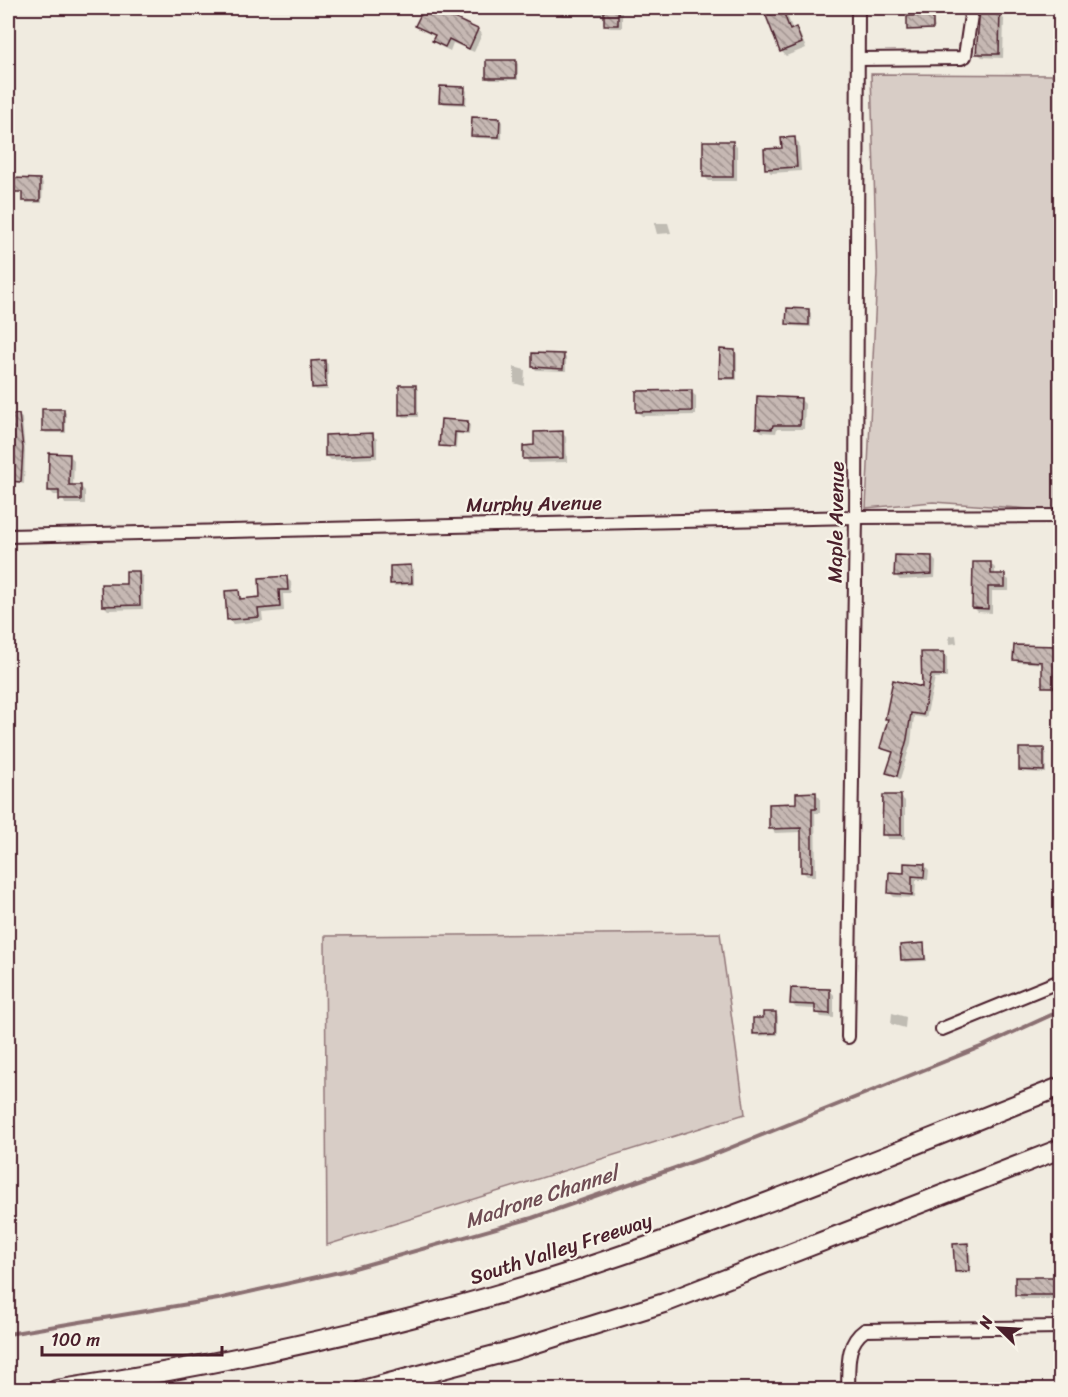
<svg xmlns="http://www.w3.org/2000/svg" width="1068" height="1397" viewBox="0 0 1068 1397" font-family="Sriracha,sans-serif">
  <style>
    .grass { fill: #d8cdc6; stroke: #917678; stroke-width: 1.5 }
    .shadow { fill: #0003 }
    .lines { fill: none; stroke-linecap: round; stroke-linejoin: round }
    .stream { stroke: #8b6f72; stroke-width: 4 }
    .building { fill: url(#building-back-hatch); stroke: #4a1f2b; stroke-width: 1.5 }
    .minor-casing { stroke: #4a1f2b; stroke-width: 16 }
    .highway-casing { stroke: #4a1f2b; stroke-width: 22 }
    .minor { stroke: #f7f3e8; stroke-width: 12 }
    .highway { stroke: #f7f3e8; stroke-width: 18 }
    .labels { text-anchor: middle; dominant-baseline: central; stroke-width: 4.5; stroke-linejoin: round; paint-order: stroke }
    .street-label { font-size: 20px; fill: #4a1f2b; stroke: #f7f3e8 }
    .water-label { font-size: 21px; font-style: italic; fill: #704e55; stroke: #f7f3e8 }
  </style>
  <defs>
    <pattern id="building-back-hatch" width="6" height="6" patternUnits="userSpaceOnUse" patternTransform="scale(1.5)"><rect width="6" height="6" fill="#c6b8b3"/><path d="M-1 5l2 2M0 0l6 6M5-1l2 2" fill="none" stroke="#a39592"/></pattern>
  </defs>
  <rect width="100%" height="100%" fill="#f0ebe0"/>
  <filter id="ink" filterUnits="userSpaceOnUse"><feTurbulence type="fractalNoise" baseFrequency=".0167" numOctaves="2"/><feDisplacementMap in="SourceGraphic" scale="12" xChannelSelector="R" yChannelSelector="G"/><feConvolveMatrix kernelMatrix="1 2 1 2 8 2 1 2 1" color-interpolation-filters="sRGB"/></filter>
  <g filter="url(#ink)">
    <!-- grass -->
    <g class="grass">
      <path d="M 871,74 L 1060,75 L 1060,511 L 933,502 L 866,508 L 877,273 Z"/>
      <path d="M 720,933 L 745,1114 L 327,1245 L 325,936 Z"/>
    </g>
    <!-- shadow -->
    <g class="shadow">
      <path d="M 425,8 L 477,30 L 482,34 L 474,52 L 453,43 L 450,51 L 438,45 L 434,41 L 436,37 L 421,30 L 417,26 Z"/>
      <path d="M 558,8 L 622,8 L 622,28 L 610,28 L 606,24 L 606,16 L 562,16 Z"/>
      <path d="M 765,8 L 792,8 L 794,12 L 787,15 L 793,30 L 796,29 L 800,34 L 806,48 L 786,56 L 781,51 Z"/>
      <path d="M 999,15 L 1004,19 L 1003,58 L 982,57 L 977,53 Z"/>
      <path d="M 932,17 L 935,28 L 909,29 L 908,18 Z"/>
      <path d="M 515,61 L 518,64 L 518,80 L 490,80 L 487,77 Z"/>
      <path d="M 464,88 L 467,91 L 466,105 L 444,104 L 441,101 Z"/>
      <path d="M 500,120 L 502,122 L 502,139 L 475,138 L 473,135 Z"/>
      <path d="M 795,139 L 799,143 L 801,171 L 771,173 L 767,169 Z"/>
      <path d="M 733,143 L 737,147 L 737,181 L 709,181 L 704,176 Z"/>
      <path d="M 40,180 L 43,183 L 42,203 L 26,203 L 24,194 L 13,191 Z"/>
      <path d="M 654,223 L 668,223 L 671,233 L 657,234 Z"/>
      <path d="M 809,311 L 811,313 L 811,327 L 791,326 L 788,323 Z"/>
      <path d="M 735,351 L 737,354 L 737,380 L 723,380 L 721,378 Z"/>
      <path d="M 563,355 L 566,358 L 566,371 L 536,370 L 533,367 Z"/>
      <path d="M 325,362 L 328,364 L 328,390 L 316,390 L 314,387 Z"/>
      <path d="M 514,367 L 525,370 L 524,386 L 514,383 Z"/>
      <path d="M 415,386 L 418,389 L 418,417 L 404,417 L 401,414 Z"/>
      <path d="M 691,392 L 696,396 L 696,415 L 642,416 L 637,411 Z"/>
      <path d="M 800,399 L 805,404 L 804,429 L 777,429 L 776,433 L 762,432 L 757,428 Z"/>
      <path d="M 63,410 L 66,413 L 66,433 L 46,433 L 43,431 Z"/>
      <path d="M 8,416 L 19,416 L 22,418 L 25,452 L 24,484 L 10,481 L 12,439 L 8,438 Z"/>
      <path d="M 442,421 L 467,423 L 470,425 L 469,435 L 457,434 L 456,449 L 441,445 Z"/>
      <path d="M 562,433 L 566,437 L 567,462 L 529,463 L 525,458 Z"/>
      <path d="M 372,435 L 377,439 L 377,458 L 331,460 L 327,456 Z"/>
      <path d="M 69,455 L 74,460 L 73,487 L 81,487 L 85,491 L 85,504 L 65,504 L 61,495 L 54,495 L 49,490 Z"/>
      <path d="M 932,557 L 936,562 L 935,578 L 900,580 L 896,576 Z"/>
      <path d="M 991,564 L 995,568 L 995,576 L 1004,576 L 1009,580 L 1009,591 L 992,591 L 992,613 L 978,612 L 974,608 Z"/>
      <path d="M 411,566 L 414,569 L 414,585 L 394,586 L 392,583 Z"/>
      <path d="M 139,573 L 143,577 L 143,609 L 108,610 L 103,605 Z"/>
      <path d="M 286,577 L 291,582 L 292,594 L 283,594 L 284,611 L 262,613 L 263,621 L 233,624 L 229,620 L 238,591 L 243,600 L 261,599 Z"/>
      <path d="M 956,635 L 957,643 L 950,644 L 949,636 Z"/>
      <path d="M 1015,647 L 1060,648 L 1060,702 L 1055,700 L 1054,689 L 1043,686 L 1044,664 L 1017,662 L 1014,660 Z"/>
      <path d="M 922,653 L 944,653 L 947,657 L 947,678 L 935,678 L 926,718 L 914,716 L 911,743 L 900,779 L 888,773 L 894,754 L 882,748 L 889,721 L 886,718 L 923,688 Z"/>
      <path d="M 1044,750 L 1046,752 L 1046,773 L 1023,772 L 1020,770 Z"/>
      <path d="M 816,794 L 820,798 L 820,813 L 815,813 L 816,876 L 807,876 L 803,872 L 802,832 L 775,833 L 771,828 L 798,805 Z"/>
      <path d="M 901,797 L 905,801 L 905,839 L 888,839 L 884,834 Z"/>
      <path d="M 924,865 L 929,870 L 928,880 L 916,880 L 915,898 L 894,897 L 890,893 L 905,874 Z"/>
      <path d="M 923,945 L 927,961 L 905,962 L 902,960 Z"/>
      <path d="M 830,990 L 834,995 L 834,1018 L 821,1017 L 816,1009 L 796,1008 L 792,1004 Z"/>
      <path d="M 775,1013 L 778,1016 L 778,1035 L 757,1036 L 754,1033 Z"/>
      <path d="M 892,1013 L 906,1017 L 905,1028 L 891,1024 Z"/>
      <path d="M 967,1244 L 970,1247 L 971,1273 L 959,1274 L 957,1271 Z"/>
      <path d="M 1059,1279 L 1060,1299 L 1021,1299 L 1017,1294 Z"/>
      <path d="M 778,1382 L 809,1382 L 814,1390 L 778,1390 Z"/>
    </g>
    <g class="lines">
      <!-- stream -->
      <path class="stream" d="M 8,1334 L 218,1299 L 344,1271 L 532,1218 L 715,1154 L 983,1046 L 1060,1011"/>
    </g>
    <!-- building -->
    <g class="building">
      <path d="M 424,8 L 432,8 L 478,29 L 469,49 L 449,39 L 445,47 L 432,41 L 435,35 L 415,26 Z"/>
      <rect x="604" y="8" width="14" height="17"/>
      <path d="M 763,8 L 782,8 L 790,30 L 796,27 L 802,43 L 780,52 Z"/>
      <path d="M 980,8 L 1000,8 L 999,54 L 976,54 Z"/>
      <path d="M 933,15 L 933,29 L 907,30 L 907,16 Z"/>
      <rect x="486" y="60" width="30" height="18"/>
      <path d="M 440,86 L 465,87 L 464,103 L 439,102 Z"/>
      <path d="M 472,117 L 500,118 L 499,137 L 471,136 Z"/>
      <path d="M 795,137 L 797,167 L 765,169 L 764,149 L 782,148 L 781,138 Z"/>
      <rect x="703" y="141" width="30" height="36"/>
      <path d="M 12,178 L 40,179 L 40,201 L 22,201 L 22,192 L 12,192 Z"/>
      <path d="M 787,308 L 809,309 L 809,325 L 786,324 Z"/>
      <path d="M 720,349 L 735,350 L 735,378 L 719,378 Z"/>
      <path d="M 532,353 L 564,354 L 563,369 L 532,367 Z"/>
      <path d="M 325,360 L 326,387 L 312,388 L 311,361 Z"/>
      <path d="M 399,385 L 416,385 L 416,414 L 399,415 Z"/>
      <path d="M 692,390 L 692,411 L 636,412 L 636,391 Z"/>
      <path d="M 757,396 L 801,398 L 800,425 L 773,425 L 772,429 L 756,428 Z"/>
      <rect x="42" y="409" width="22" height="22"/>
      <path d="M 19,414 L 23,448 L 21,482 L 9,481 L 11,437 L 8,437 L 8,415 Z"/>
      <path d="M 441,419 L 468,421 L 467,433 L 455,432 L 454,447 L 439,446 Z"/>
      <path d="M 563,431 L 563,458 L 523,459 L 523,446 L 534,445 L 534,432 Z"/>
      <path d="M 373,433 L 374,454 L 325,456 L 325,435 Z"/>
      <path d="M 49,453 L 70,454 L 69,485 L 81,485 L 81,500 L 59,500 L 59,491 L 48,491 Z"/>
      <path d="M 895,555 L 932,556 L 932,574 L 894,576 Z"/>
      <path d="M 973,562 L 991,562 L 991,574 L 1005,574 L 1005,587 L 988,587 L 988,609 L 972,608 Z"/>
      <path d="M 411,565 L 412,583 L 390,584 L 390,566 Z"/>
      <path d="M 126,571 L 139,571 L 140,605 L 102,606 L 101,584 L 126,584 Z"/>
      <path d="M 287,576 L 288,590 L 279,590 L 280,607 L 258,609 L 259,617 L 227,620 L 225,591 L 239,590 L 240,599 L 260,597 L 259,578 Z"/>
      <path d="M 1014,645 L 1060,646 L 1060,687 L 1042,687 L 1042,662 L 1013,660 Z"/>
      <path d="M 921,652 L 944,652 L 944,675 L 931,675 L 923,715 L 911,713 L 907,739 L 897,776 L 886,773 L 893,752 L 880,748 L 888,719 L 885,719 L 893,680 L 922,687 Z"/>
      <path d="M 1019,748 L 1044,748 L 1044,771 L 1019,770 Z"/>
      <path d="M 816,792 L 816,809 L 812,809 L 812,872 L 801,872 L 801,828 L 769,829 L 769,804 L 796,803 L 796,793 Z"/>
      <path d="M 883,795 L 901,795 L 901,835 L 882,835 Z"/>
      <path d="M 904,863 L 925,864 L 924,877 L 912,876 L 912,895 L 888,893 L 889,872 L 904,873 Z"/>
      <path d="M 924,943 L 925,959 L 901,960 L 900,945 Z"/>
      <path d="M 791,988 L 830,989 L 830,1014 L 815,1013 L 815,1005 L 790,1004 Z"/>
      <path d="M 763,1012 L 776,1012 L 776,1033 L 753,1034 L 753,1018 L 763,1018 Z"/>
      <path d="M 968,1243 L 969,1271 L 955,1272 L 953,1244 Z"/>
      <rect x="1015" y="1277" width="44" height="18"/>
    </g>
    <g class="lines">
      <defs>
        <g id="minor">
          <path d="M 858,59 L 961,58 L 965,56 L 972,8"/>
          <path d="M 8,536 L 856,517 L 1060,516"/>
          <path d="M 942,1029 L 1060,981"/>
          <path d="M 848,1037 L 856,517 L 858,8"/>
          <path d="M 848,1390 C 849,1367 845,1344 865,1330 L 1060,1327"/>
        </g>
        <g id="highway">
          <path d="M 56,1390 C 230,1363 403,1326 571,1272 C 737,1218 898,1151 1060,1087"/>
          <path d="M 363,1390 L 514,1350 L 664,1303 L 1060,1149"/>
        </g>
      </defs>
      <!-- minor casing -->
      <use href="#minor" class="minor-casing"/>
      <!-- highway casing -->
      <use href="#highway" class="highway-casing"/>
      <!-- minor -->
      <use href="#minor" class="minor"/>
      <!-- highway -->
      <use href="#highway" class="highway"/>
    </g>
  </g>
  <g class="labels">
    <!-- street labels -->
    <g class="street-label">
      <text transform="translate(534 504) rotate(-1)">Murphy Avenue</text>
      <text transform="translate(836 522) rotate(-89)">Maple Avenue</text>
      <text transform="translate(561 1249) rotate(-18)">South Valley Freeway</text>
    </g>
    <!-- water labels -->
    <g class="water-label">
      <text transform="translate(541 1197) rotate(-18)">Madrone Channel</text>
    </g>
  </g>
  <!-- margin -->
  <rect width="1068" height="1397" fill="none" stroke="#f7f3e8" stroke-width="30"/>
  <rect x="15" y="15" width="1038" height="1367" fill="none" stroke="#4a1f2b" stroke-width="2" filter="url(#ink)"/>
  <!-- north arrow -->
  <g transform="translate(999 1328) rotate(294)" stroke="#f7f3e8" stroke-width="4.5" paint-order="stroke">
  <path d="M0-4.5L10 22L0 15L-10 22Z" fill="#4a1f2b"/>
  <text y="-9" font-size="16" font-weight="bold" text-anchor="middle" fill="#4a1f2b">N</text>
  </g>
  <!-- scale -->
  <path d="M42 1346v9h180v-9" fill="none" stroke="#4a1f2b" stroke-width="3"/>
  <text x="51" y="1346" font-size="18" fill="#4a1f2b" stroke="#f7f3e8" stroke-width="4.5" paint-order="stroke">100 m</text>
</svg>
